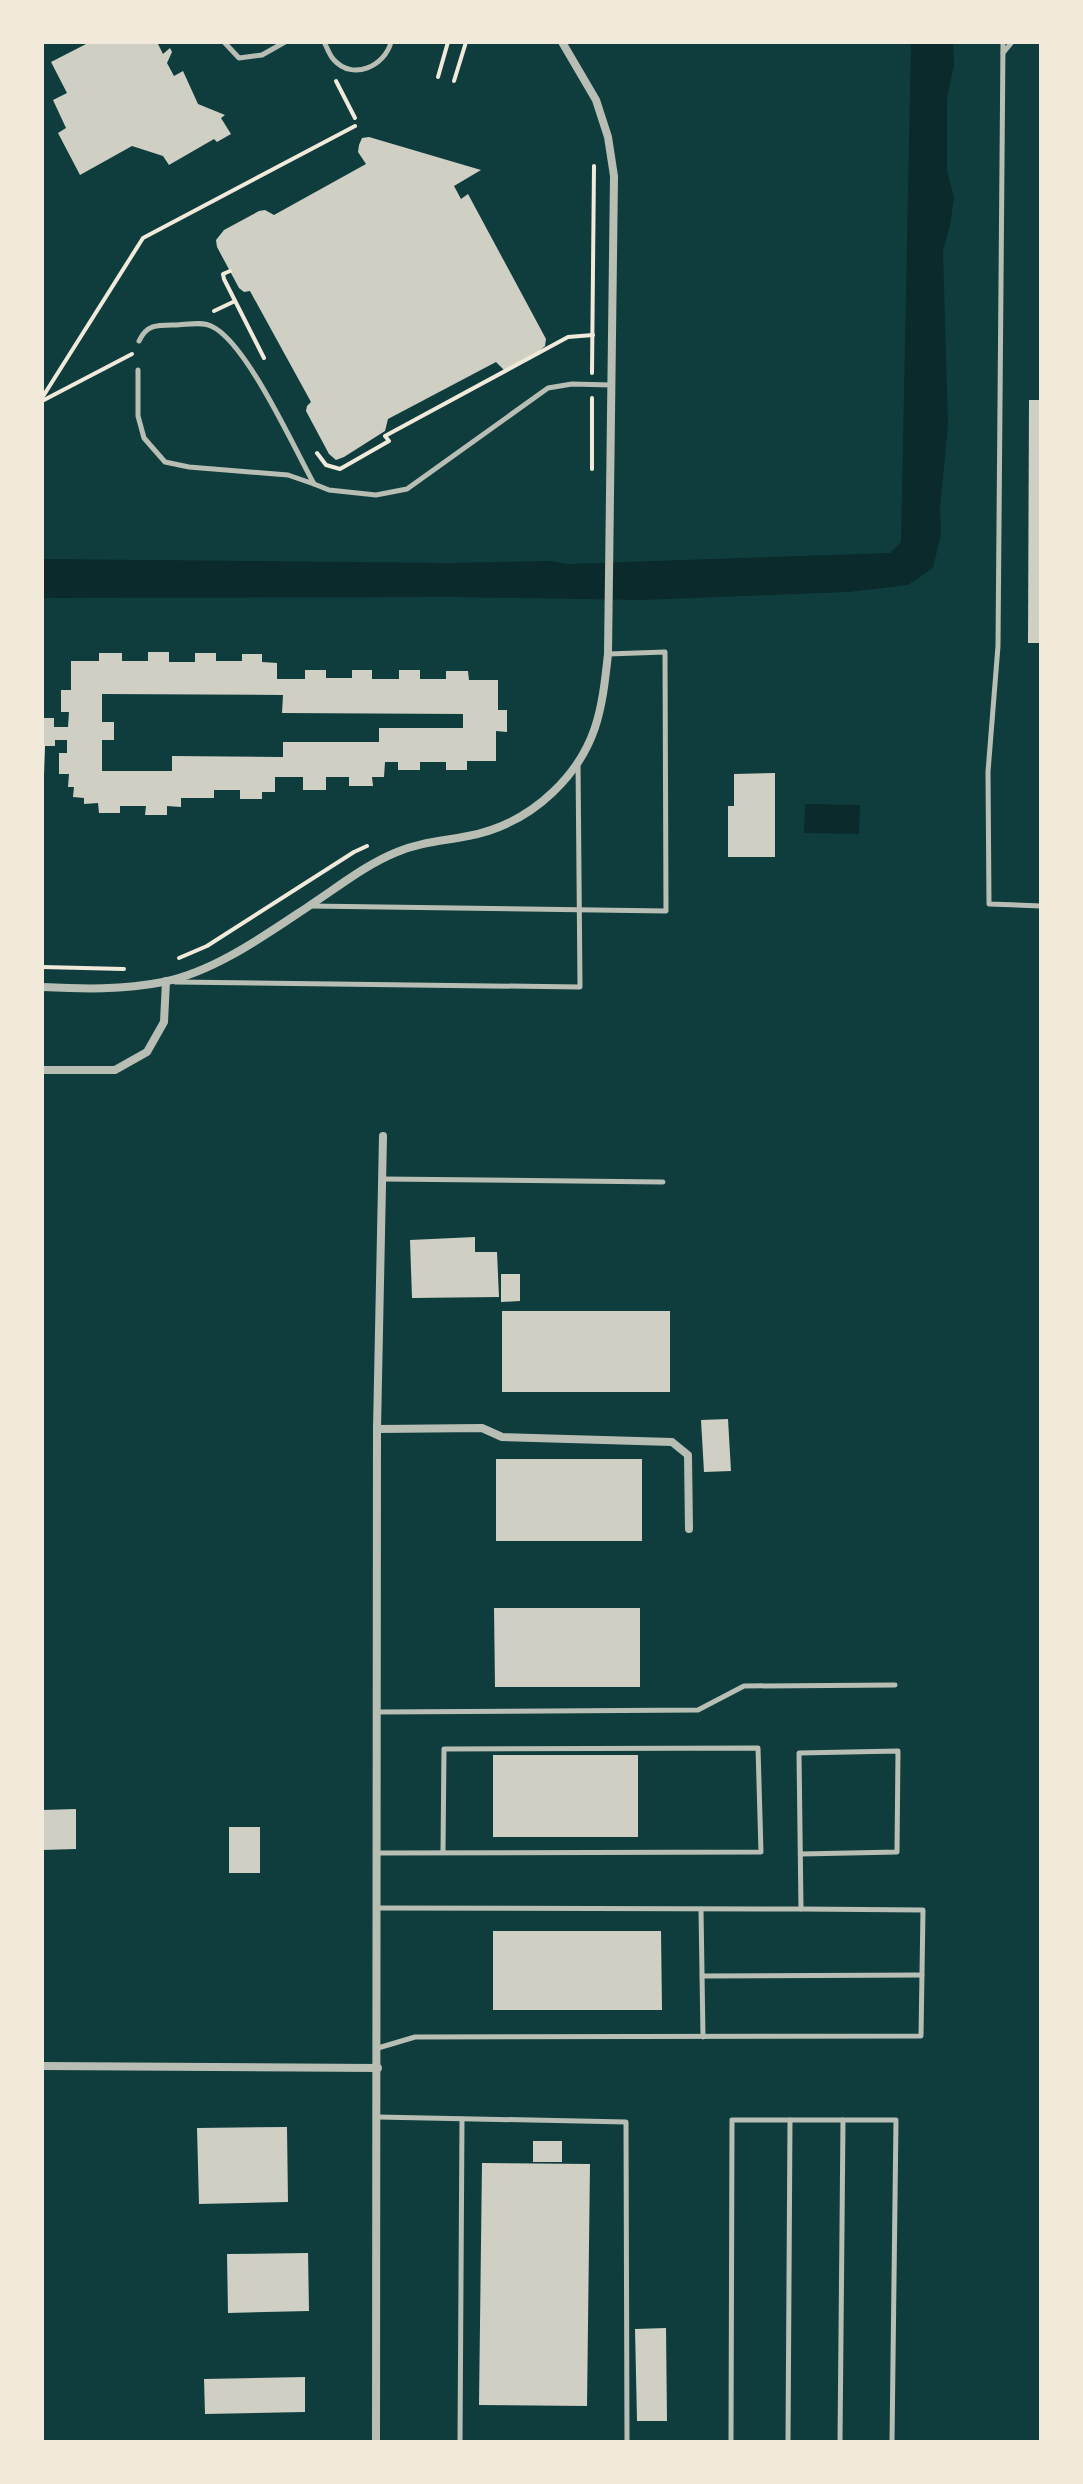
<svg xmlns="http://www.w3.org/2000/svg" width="1083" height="2484" viewBox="0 0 1083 2484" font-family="'Source Serif 4',serif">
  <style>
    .water { fill: #0a2a2b }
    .building { fill: #cfcfc3; fill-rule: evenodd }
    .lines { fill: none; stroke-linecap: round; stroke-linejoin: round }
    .path { stroke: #f1e9da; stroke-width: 4 }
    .service { stroke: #b8beb3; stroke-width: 5 }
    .minor { stroke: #b8beb3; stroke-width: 8 }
  </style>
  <rect width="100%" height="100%" fill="#0f3d3e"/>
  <!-- water -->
  <g class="water">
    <path d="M 911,42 L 953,42 L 954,65 L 947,98 L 947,170 L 954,198 L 950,226 L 943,251 L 948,425 L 940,508 L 941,534 L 933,568 L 908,585 L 848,592 L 642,600 L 453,597 L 42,598 L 42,559 L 449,563 L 550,561 L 567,564 L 890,553 L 901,542 Z"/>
    <path d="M 805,804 L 860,805 L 859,834 L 804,833 Z"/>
  </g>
  <!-- building -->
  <g class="building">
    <path d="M 90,42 L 157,42 L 163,54 L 170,48 L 172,52 L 167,63 L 174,76 L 183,71 L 198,104 L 225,115 L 221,118 L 231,134 L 217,142 L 214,139 L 169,165 L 163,156 L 132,146 L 80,175 L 58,133 L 66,128 L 53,100 L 67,93 L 51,62 Z"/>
    <path d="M 369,137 L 481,170 L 454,186 L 461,199 L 468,194 L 546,339 L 545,346 L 536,354 L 504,370 L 496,362 L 388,419 L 385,431 L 344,457 L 336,460 L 329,454 L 306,411 L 307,406 L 311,402 L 250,291 L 244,292 L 239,288 L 217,247 L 216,240 L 224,230 L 259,211 L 265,210 L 274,215 L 366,164 L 358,152 L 359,145 L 362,138 Z"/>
    <path d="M 1029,400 L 1041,400 L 1041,643 L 1028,643 Z"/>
    <path d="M 148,652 L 169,652 L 169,662 L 195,662 L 195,653 L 216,653 L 216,661 L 242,661 L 242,654 L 262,654 L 262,662 L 277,663 L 277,679 L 305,679 L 305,670 L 326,670 L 326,678 L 352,678 L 352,670 L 372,670 L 372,679 L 399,679 L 399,670 L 420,670 L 420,679 L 446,679 L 446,671 L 468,671 L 469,680 L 498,680 L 498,710 L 507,710 L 507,732 L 496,731 L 496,761 L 467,761 L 467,770 L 446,770 L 446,762 L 420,762 L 420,770 L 398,770 L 398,762 L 385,762 L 384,777 L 372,777 L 373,786 L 349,786 L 349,777 L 326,777 L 326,790 L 303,790 L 303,777 L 275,777 L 275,792 L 262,792 L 262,799 L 240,799 L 240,790 L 214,790 L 214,798 L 181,798 L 181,807 L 167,806 L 167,815 L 145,815 L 146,806 L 120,806 L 120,813 L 99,813 L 98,803 L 84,804 L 84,798 L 73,797 L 74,787 L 68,787 L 69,774 L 59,774 L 59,753 L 67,753 L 67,740 L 55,740 L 55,746 L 42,746 L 42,718 L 54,718 L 54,727 L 68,727 L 69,712 L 61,712 L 61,690 L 71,690 L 71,661 L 99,661 L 99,653 L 122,653 L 122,661 L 148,661 ZM 102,694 L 283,695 L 282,713 L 463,714 L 463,728 L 379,728 L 379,742 L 283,742 L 283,757 L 172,756 L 172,771 L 102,771 L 102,740 L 114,740 L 114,722 L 102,722 Z"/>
    <path d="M 775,773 L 775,857 L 728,857 L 728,806 L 734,806 L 734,774 Z"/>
    <path d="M 475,1237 L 475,1252 L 497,1252 L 499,1297 L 412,1298 L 410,1240 Z"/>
    <path d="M 501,1274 L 520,1274 L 520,1301 L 501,1302 Z"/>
    <rect x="502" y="1311" width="168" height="81"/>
    <path d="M 728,1419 L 731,1471 L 704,1472 L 701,1420 Z"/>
    <rect x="496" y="1459" width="146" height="82"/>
    <path d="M 494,1608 L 640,1608 L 640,1687 L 495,1687 Z"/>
    <rect x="493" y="1755" width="145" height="82"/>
    <path d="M 76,1809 L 76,1849 L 42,1850 L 42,1810 Z"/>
    <rect x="229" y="1827" width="31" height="46"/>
    <path d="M 493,1931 L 661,1931 L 662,2010 L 493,2010 Z"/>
    <path d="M 287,2127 L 288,2202 L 199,2204 L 197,2128 Z"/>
    <rect x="533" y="2141" width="29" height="21"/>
    <path d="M 482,2163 L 590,2164 L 587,2406 L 479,2405 Z"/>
    <path d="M 308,2253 L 309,2311 L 228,2313 L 227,2254 Z"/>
    <path d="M 666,2328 L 667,2421 L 637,2421 L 635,2329 Z"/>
    <path d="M 305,2377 L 305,2412 L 205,2414 L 204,2379 Z"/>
  </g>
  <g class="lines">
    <!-- path -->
    <g class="path">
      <path d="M 438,77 L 448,42"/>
      <path d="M 336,81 L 355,118"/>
      <path d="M 454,81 L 466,42"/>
      <path d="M 230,271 L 223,274 L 224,279 L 264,358"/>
      <path d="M 214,311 L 233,302"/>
      <path d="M 592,373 L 594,166"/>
      <path d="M 42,398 L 143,238 L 355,126"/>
      <path d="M 42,401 L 132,354"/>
      <path d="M 317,453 L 326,465 L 340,469 L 389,441 L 385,436 L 568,337 L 593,335"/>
      <path d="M 592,469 L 592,398"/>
      <path d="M 42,528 L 42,718"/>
      <path d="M 42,775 L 43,746"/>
      <path d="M 179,958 L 207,946 L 354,852 L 367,846"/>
      <path d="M 42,967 L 124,969"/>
    </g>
    <!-- service -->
    <g class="service">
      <path d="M 224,42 L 239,58 L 262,55 L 285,42"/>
      <path d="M 324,42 C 327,47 329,55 334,60 C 353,81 385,66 391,42"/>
      <path d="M 1003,42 L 998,646 L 988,772 L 989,904 L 1041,906"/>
      <path d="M 1003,53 L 1012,42"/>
      <path d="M 138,370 L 138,416 L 144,438 L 165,462 L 189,467 L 288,475 L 314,484 C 294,448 246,341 211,326 C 202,321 185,325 175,325 C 158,325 147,324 139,341"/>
      <path d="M 314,484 L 329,490 L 376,495 L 407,489 L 548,388 L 572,384 L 611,385"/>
      <path d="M 310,906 L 666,911 L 665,652 L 608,654"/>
      <path d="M 175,982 L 580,987 L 578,762"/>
      <path d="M 383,1179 L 663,1182"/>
      <path d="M 377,1712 L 698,1710 L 744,1686 L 895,1685"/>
      <path d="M 377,1853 L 761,1852 L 758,1748 L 444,1749 L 443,1853"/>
      <path d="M 378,1908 L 801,1909 L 799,1753 L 898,1751 L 897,1852 L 801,1854"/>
      <path d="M 701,1909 L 703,2037"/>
      <path d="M 702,1976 L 922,1975"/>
      <path d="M 378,2048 L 415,2037 L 921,2036 L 923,1910 L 801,1909"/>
      <path d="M 378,2117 L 626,2122 L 627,2442"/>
      <path d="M 460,2442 L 462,2119"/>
      <path d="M 731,2442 L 732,2120 L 896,2120 L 892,2442"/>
      <path d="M 788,2442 L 790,2120"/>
      <path d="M 840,2442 L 843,2120"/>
    </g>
    <!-- minor -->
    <g class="minor">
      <path d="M 42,987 C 83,989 123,990 163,982 C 214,972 267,934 309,906 C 338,887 365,865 397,852 C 420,842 444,841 468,836 C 500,830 530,814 553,792 C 597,750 602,710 608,654 L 614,176 L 608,137 L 596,100 L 562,42"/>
      <path d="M 42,1070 L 115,1070 L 147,1052 L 164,1022 L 166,981"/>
      <path d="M 377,1429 L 482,1428 L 502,1437 L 672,1442 L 688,1455 L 689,1529"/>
      <path d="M 42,2066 L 378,2068"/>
      <path d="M 376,2442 L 377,1429 L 383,1136"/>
    </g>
  </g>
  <!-- border -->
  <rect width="1083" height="2484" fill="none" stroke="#f1e9da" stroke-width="88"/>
</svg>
